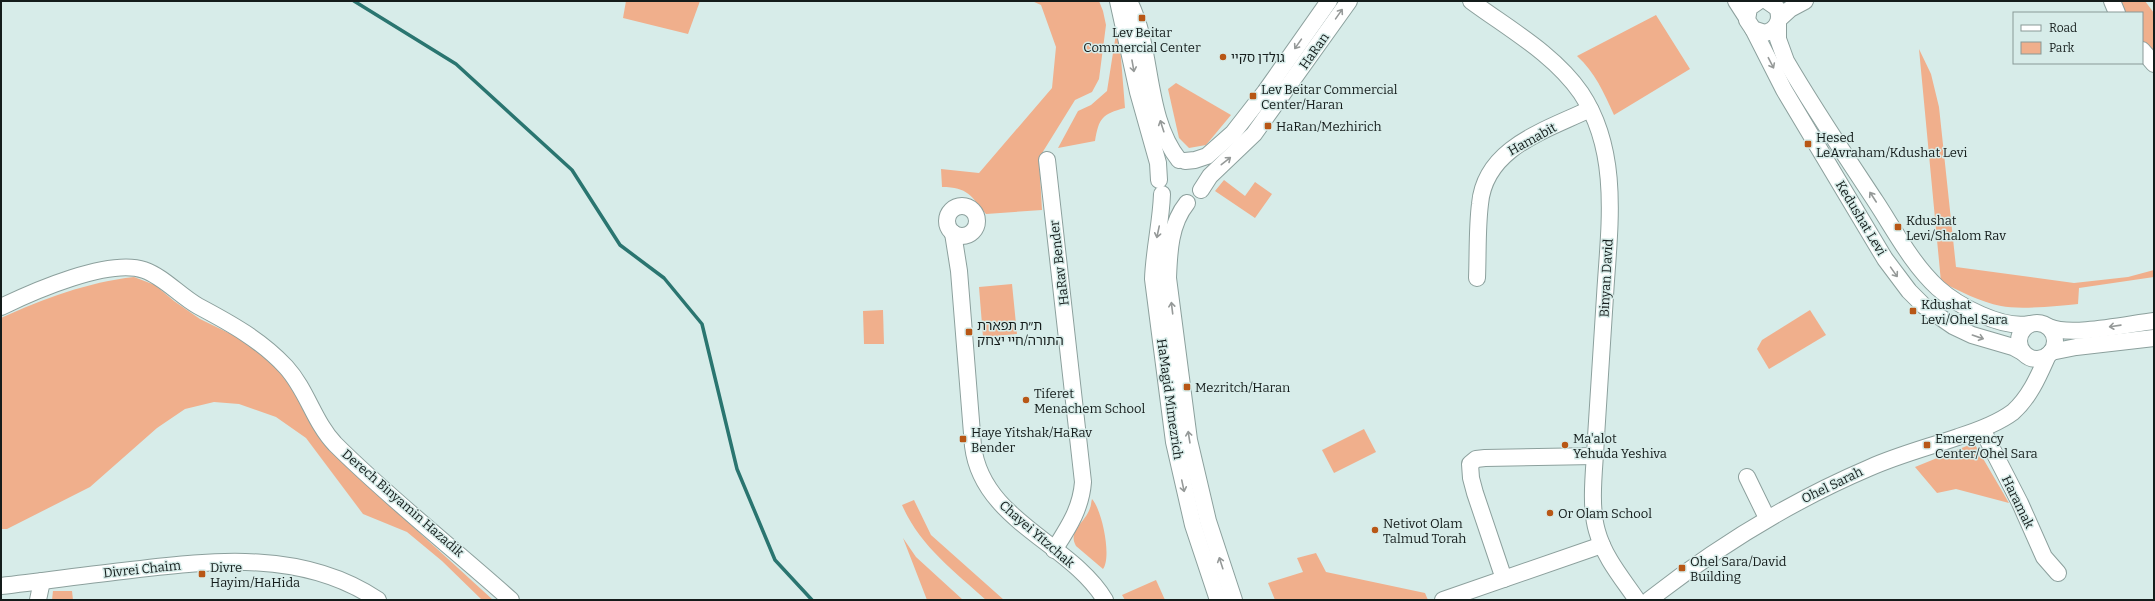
<svg xmlns="http://www.w3.org/2000/svg" width="2155" height="601" viewBox="0 0 2155 601" font-family="Bitter,'Noto Sans Hebrew',serif">
  <style>
    .green { fill: #f0af8c }
    .lines { fill: none; stroke-linecap: round; stroke-linejoin: round }
    .stream { stroke: #2a7570; stroke-width: 3.5 }
    .minor-casing { stroke: #8ca09d; stroke-width: 18 }
    .minor { stroke: #fff; stroke-width: 16 }
    .oneway { stroke: #959998 }
    .poi-dot { fill: #b85716; stroke: #d7ece9; stroke-width: 1.5 }
    .labels { text-anchor: middle; dominant-baseline: central; stroke-width: 3; stroke-linejoin: round; paint-order: stroke }
    .poi-label { font-size: 13px; fill: #141c1b; stroke: #d7ece9; text-anchor: start }
    .street-label { font-size: 13px; fill: #141c1b; stroke: #d7ece9 }
  </style>
  <rect width="100%" height="100%" fill="#d7ece9"/>
  <!-- green -->
  <g class="green">
    <path d="M 626,1 L 700,1 L 688,34 L 623,18 Z"/>
    <path d="M 1032,1 L 1099,1 L 1103,11 L 1106,25 L 1099,79 L 1092,92 L 1075,100 L 1039,158 L 1042,210 L 986,214 C 971,196 968,187 942,187 L 941,169 L 979,173 L 1052,88 L 1056,47 L 1041,5 Z"/>
    <path d="M 2111,1 L 2145,1 L 2154,13 L 2154,60 L 2142,48 L 2142,13 L 2117,13 Z"/>
    <path d="M 1656,15 L 1690,69 L 1614,115 C 1604,93 1595,72 1577,56 Z"/>
    <path d="M 1118,21 L 1125,108 C 1102,114 1099,118 1095,141 L 1058,148 L 1078,111 L 1091,105 L 1107,91 Z"/>
    <path d="M 1919,49 L 1931,74 L 1939,107 L 1956,267 L 2074,283 L 2128,277 L 2154,270 L 2154,277 L 2079,288 L 2078,304 C 2058,306 2019,310 2001,306 C 1980,302 1960,291 1941,282 Z"/>
    <path d="M 1176,83 L 1231,115 L 1206,145 L 1189,148 L 1179,138 L 1168,89 Z"/>
    <path d="M 1224,180 L 1245,196 L 1255,182 L 1272,194 L 1255,218 L 1215,191 Z"/>
    <path d="M 134,277 L 155,285 L 174,301 L 200,319 L 241,339 L 274,364 L 294,389 L 329,450 L 493,600 L 482,600 L 442,561 L 407,532 L 363,514 L 306,438 L 276,417 L 239,404 L 214,402 L 185,409 L 157,428 L 90,487 L 7,529 L 1,529 L 1,318 C 43,299 88,282 134,277 Z"/>
    <path d="M 1012,284 L 1017,334 L 983,337 L 979,287 Z"/>
    <path d="M 883,310 L 884,344 L 864,344 L 863,311 Z"/>
    <path d="M 1810,310 L 1826,335 L 1769,369 L 1757,349 L 1762,340 Z"/>
    <path d="M 1364,429 L 1376,452 L 1334,473 L 1322,450 Z"/>
    <path d="M 1974,443 L 2009,503 L 1956,489 L 1937,493 L 1915,467 Z"/>
    <path d="M 1092,499 C 1102,510 1112,557 1103,569 L 1076,546 C 1067,531 1086,522 1090,508 C 1091,506 1091,502 1092,499 Z"/>
    <path d="M 914,500 L 931,535 L 1004,600 L 986,600 C 954,571 920,546 902,505 Z"/>
    <path d="M 903,538 L 916,557 L 963,600 L 927,600 Z"/>
    <path d="M 1316,553 L 1326,572 L 1425,593 L 1428,600 L 1275,600 L 1268,583 L 1303,572 L 1297,558 Z"/>
    <path d="M 1156,580 L 1165,600 L 1125,600 L 1122,595 Z"/>
    <path d="M 53,591 L 72,591 L 73,600 L 52,600 Z"/>
  </g>
  <g class="lines">
    <!-- stream -->
    <path class="stream" d="M 354,1 L 456,64 L 572,170 L 620,245 L 664,278 L 702,324 L 737,469 L 775,560 L 812,600"/>
    <defs>
      <g id="minor">
        <path d="M 1118,1 L 1138,92 L 1158,163 L 1159,180"/>
        <path d="M 1129,1 C 1154,50 1144,116 1179,160"/>
        <path d="M 1471,1 C 1509,29 1554,54 1581,93 C 1621,153 1609,228 1605,296 C 1602,343 1599,390 1596,437 C 1595,465 1589,504 1597,531 C 1604,557 1622,578 1637,600"/>
        <path d="M 1736,1 L 1747,18"/>
        <path d="M 1759,1 L 1749,8 L 1747,20 L 1753,29 L 1765,33 C 1777,30 1782,19 1777,8 L 1767,1"/>
        <path d="M 2112,1 L 2117,13"/>
        <path d="M 1779,19 L 1790,9 L 1805,1"/>
        <path d="M 1778,23 L 1778,39 L 1786,61 C 1814,109 1845,155 1876,202 C 1895,231 1912,264 1938,288 C 1958,306 2002,329 2029,324"/>
        <path d="M 1753,29 L 1784,90 L 1885,259 L 1909,291 L 1924,306 L 1953,326 L 1972,335 L 2013,347 L 2022,352"/>
        <path d="M 2142,50 L 2154,64"/>
        <path d="M 1047,160 L 1083,482 C 1081,509 1068,528 1054,550"/>
        <path d="M 1185,161 L 1195,160 L 1207,156 L 1233,133 L 1265,92 L 1329,1"/>
        <path d="M 1201,190 L 1210,176 L 1254,134 L 1349,1"/>
        <path d="M 1162,194 C 1161,223 1154,250 1153,279 L 1174,442 L 1193,525 L 1218,600"/>
        <path d="M 1187,203 C 1170,224 1169,252 1168,278 L 1189,440 L 1208,521 L 1234,600"/>
        <circle cx="962" cy="221" r="15"/>
        <path d="M 953,233 L 959,271 L 973,446 C 982,521 1071,543 1105,600"/>
        <path d="M 1477,278 C 1478,253 1477,228 1480,204 C 1485,147 1547,130 1590,109"/>
        <path d="M 1,307 C 34,291 109,258 144,270 C 164,277 180,296 198,306 C 230,323 261,340 286,367 C 307,390 314,422 335,444 C 390,499 453,548 511,600"/>
        <circle cx="2037" cy="341" r="18"/>
        <path d="M 2049,327 C 2071,337 2128,324 2154,321"/>
        <path d="M 2051,352 L 2076,347 L 2154,338"/>
        <path d="M 1982,429 L 2020,503 L 2044,557 L 2058,573"/>
        <path d="M 1747,477 L 1767,518"/>
        <path d="M 1504,579 L 1475,493 L 1471,478 L 1470,464 L 1476,459 L 1485,458 L 1595,456"/>
        <path d="M 1,586 C 44,581 87,575 131,570 C 214,560 304,550 378,600"/>
        <path d="M 38,600 L 42,581"/>
        <path d="M 1443,600 L 1602,545"/>
        <path d="M 1649,600 C 1717,547 1789,502 1869,468 C 1898,455 1929,447 1958,437 C 1977,431 1997,424 2013,412 C 2030,397 2039,375 2048,355"/>
      </g>
    </defs>
    <!-- minor casing -->
    <use href="#minor" class="minor-casing"/>
    <!-- minor -->
    <use href="#minor" class="minor"/>
  </g>
  <!-- one-way arrows -->
  <defs><path id="oneway-shaft" d="M-6 0H5M1.5-3L5.5 0L1.5 3" fill="none" stroke-width="1.6" stroke-linecap="round" stroke-linejoin="round"/></defs>
  <g class="oneway">
    <use href="#oneway-shaft" transform="translate(1339 14) rotate(-55)"/>
    <use href="#oneway-shaft" transform="translate(1298 44) rotate(125)"/>
    <use href="#oneway-shaft" transform="translate(1771 63) rotate(63)"/>
    <use href="#oneway-shaft" transform="translate(1133 66) rotate(80)"/>
    <use href="#oneway-shaft" transform="translate(1162 126) rotate(-108)"/>
    <use href="#oneway-shaft" transform="translate(1226 161) rotate(-38)"/>
    <use href="#oneway-shaft" transform="translate(1873 197) rotate(-123)"/>
    <use href="#oneway-shaft" transform="translate(1158 232) rotate(102)"/>
    <use href="#oneway-shaft" transform="translate(1894 272) rotate(55)"/>
    <use href="#oneway-shaft" transform="translate(1172 308) rotate(-97)"/>
    <use href="#oneway-shaft" transform="translate(2115 326) rotate(172)"/>
    <use href="#oneway-shaft" transform="translate(1978 337) rotate(19)"/>
    <use href="#oneway-shaft" transform="translate(1189 437) rotate(-99)"/>
    <use href="#oneway-shaft" transform="translate(1183 486) rotate(78)"/>
    <use href="#oneway-shaft" transform="translate(1221 563) rotate(-108)"/>
  </g>
  <!-- markers -->
  <g class="poi-dot">
    <rect x="1138" y="14" width="8" height="8" rx="2"/>
    <circle cx="1223" cy="57" r="4"/>
    <rect x="1249" y="92" width="8" height="8" rx="2"/>
    <rect x="1264" y="122" width="8" height="8" rx="2"/>
    <rect x="1804" y="140" width="8" height="8" rx="2"/>
    <rect x="1894" y="223" width="8" height="8" rx="2"/>
    <rect x="1909" y="307" width="8" height="8" rx="2"/>
    <rect x="965" y="328" width="8" height="8" rx="2"/>
    <rect x="1183" y="383" width="8" height="8" rx="2"/>
    <circle cx="1026" cy="400" r="4"/>
    <rect x="959" y="435" width="8" height="8" rx="2"/>
    <circle cx="1565" cy="445" r="4"/>
    <rect x="1923" y="441" width="8" height="8" rx="2"/>
    <circle cx="1550" cy="513" r="4"/>
    <circle cx="1375" cy="530" r="4"/>
    <rect x="1678" y="564" width="8" height="8" rx="2"/>
    <rect x="198" y="570" width="8" height="8" rx="2"/>
  </g>
  <g class="labels">
    <!-- poi labels -->
    <g class="poi-label">
      <text x="1142" y="32" text-anchor="middle">Lev Beitar<tspan x="1142" dy="15">Commercial Center</tspan></text>
      <text x="1231" y="57">גולדן סקיי</text>
      <text x="1261" y="89">Lev Beitar Commercial<tspan x="1261" dy="15">Center/Haran</tspan></text>
      <text x="1276" y="126">HaRan/Mezhirich</text>
      <text x="1816" y="137">Hesed<tspan x="1816" dy="15">LeAvraham/Kdushat Levi</tspan></text>
      <text x="1906" y="220">Kdushat<tspan x="1906" dy="15">Levi/Shalom Rav</tspan></text>
      <text x="1921" y="304">Kdushat<tspan x="1921" dy="15">Levi/Ohel Sara</tspan></text>
      <text x="977" y="325">ת״ת תפארת<tspan x="977" dy="15">התורה/חיי יצחק</tspan></text>
      <text x="1195" y="387">Mezritch/Haran</text>
      <text x="1034" y="393">Tiferet<tspan x="1034" dy="15">Menachem School</tspan></text>
      <text x="971" y="432">Haye Yitshak/HaRav<tspan x="971" dy="15">Bender</tspan></text>
      <text x="1573" y="438">Ma'alot<tspan x="1573" dy="15">Yehuda Yeshiva</tspan></text>
      <text x="1935" y="438">Emergency<tspan x="1935" dy="15">Center/Ohel Sara</tspan></text>
      <text x="1558" y="513">Or Olam School</text>
      <text x="1383" y="523">Netivot Olam<tspan x="1383" dy="15">Talmud Torah</tspan></text>
      <text x="1690" y="561">Ohel Sara/David<tspan x="1690" dy="15">Building</tspan></text>
      <text x="210" y="567">Divre<tspan x="210" dy="15">Hayim/HaHida</tspan></text>
    </g>
    <!-- street labels -->
    <g class="street-label">
      <text transform="translate(1314 51) rotate(-55)">HaRan</text>
      <text transform="translate(1532 139) rotate(-29)">Hamabit</text>
      <text transform="translate(1861 218) rotate(59)">Kedushat Levi</text>
      <text transform="translate(1059 263) rotate(-97)">HaRav Bender</text>
      <text transform="translate(1606 278) rotate(-87)">Binyan David</text>
      <text transform="translate(1170 399) rotate(82)">HaMagid Mimezrich</text>
      <text transform="translate(1832 485) rotate(-26)">Ohel Sarah</text>
      <text transform="translate(2018 502) rotate(64)">Haramak</text>
      <text transform="translate(403 503) rotate(41)">Derech Binyamin Hazadik</text>
      <text transform="translate(1037 534) rotate(41)">Chayei Yitzchak</text>
      <text transform="translate(142 569) rotate(-6)">Divrei Chaim</text>
    </g>
  </g>
  <!-- border -->
  <rect width="2155" height="601" fill="none" stroke="#141c1b" stroke-width="4"/>
  <!-- legend -->
  <rect x="2013" y="12" width="130" height="52" fill="#d7ece9" stroke="#899997"/>
  <rect x="2021" y="25" width="20" height="6" fill="#ffffff" stroke="#899997"/>
  <text x="2049" y="32" font-size="12" fill="#141c1b">Road</text>
  <rect x="2021" y="42" width="20" height="12" fill="#f0af8c" stroke="#899997"/>
  <text x="2049" y="52" font-size="12" fill="#141c1b">Park</text>
</svg>
